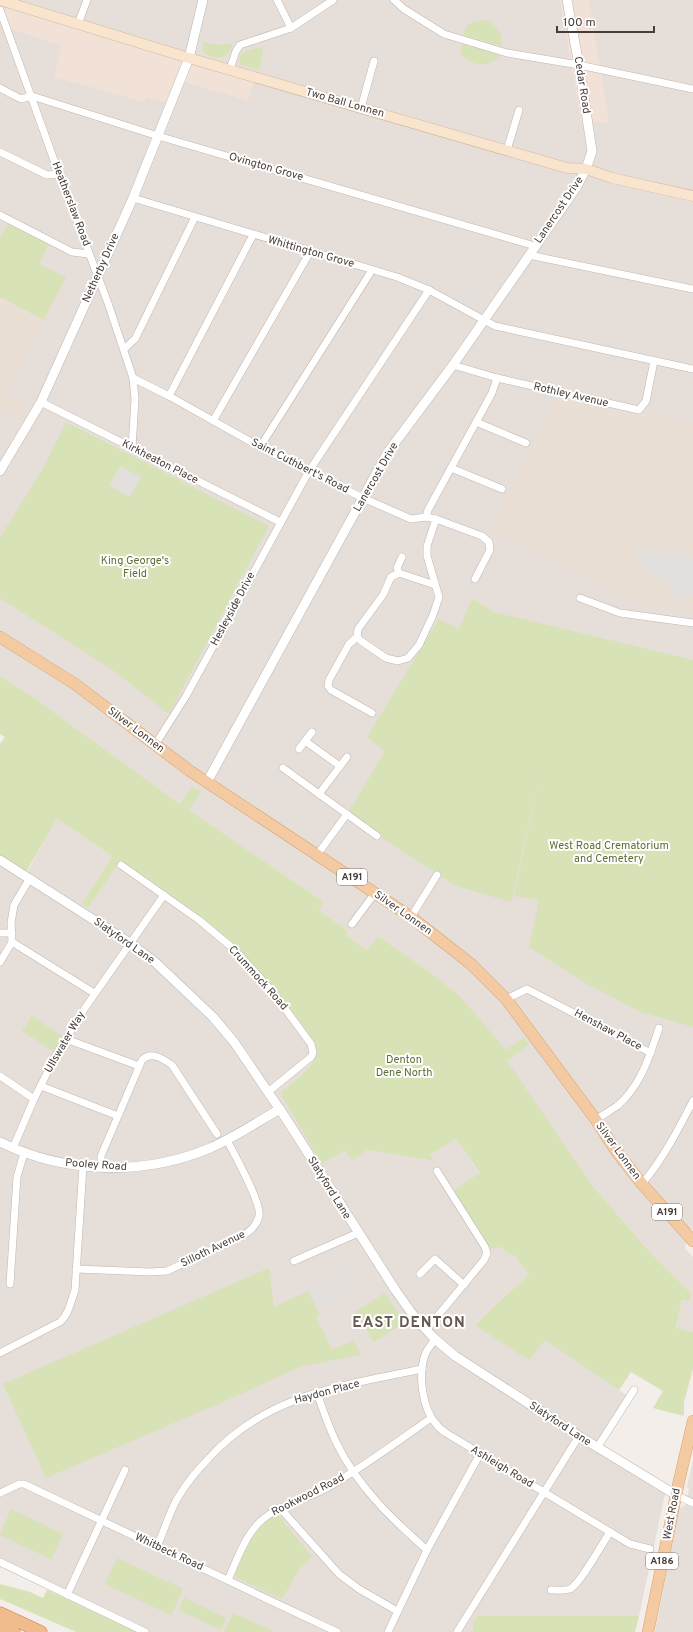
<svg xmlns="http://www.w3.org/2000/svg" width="693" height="1632" viewBox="0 0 693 1632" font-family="Overpass,sans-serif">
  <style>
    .residential { fill: #e6ded8 }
    .commercial { fill: #f2e1d7 }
    .education { fill: #eadfd5 }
    .green { fill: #d8e2b7 }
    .parking { fill: #e2dfdd }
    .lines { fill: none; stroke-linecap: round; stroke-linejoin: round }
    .minor-casing { stroke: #c0b6b0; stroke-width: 8 }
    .tertiary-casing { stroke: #c0b6b0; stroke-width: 10 }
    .secondary-casing { stroke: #d0b9a0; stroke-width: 11 }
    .primary-casing { stroke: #d7a373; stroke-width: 12 }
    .trunk-casing { stroke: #cc7f4a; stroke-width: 13 }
    .minor { stroke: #fff; stroke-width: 7 }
    .tertiary { stroke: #fff; stroke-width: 9 }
    .secondary { stroke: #f9e4cd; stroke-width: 10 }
    .primary { stroke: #f3caa2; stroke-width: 11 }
    .trunk { stroke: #f0bc8e; stroke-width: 12 }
    .labels { text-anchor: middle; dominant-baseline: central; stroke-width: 4; stroke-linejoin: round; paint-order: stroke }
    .shield { fill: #fff; stroke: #7e7774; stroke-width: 1 }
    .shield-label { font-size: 10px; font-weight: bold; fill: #463d38 }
    .street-label { font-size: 11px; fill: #463d38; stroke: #fff }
    .park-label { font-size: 11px; fill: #587132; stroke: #fff }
    .district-label { font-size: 15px; font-weight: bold; letter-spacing: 1px; fill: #675951; stroke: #fff }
  </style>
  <rect width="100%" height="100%" fill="#f3eee9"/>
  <!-- residential -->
  <g class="residential">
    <path d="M 0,0 L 693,0 L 693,1230 L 691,1228 L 685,1248 L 693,1257 L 693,1332 L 676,1329 L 682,1299 L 691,1293 L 649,1251 L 592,1185 L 506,1061 L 529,1044 L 524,1037 L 506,1051 L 460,996 L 434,975 L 378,936 L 367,950 L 346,935 L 348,931 L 319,910 L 324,902 L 180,804 L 30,695 L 0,676 Z"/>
    <path d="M 57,819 L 112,856 L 82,904 L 88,908 L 120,861 L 163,889 L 201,918 L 267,981 L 297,1018 L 314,1044 L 316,1056 L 313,1064 L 280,1094 L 345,1150 L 367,1150 L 433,1161 L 430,1155 L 456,1139 L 480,1174 L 454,1190 L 500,1247 L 512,1256 L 514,1255 L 529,1275 L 504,1297 L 475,1325 L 545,1339 L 632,1399 L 598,1452 L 665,1494 L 639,1616 L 478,1616 L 473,1621 L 473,1632 L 138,1632 L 0,1567 L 0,855 L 27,872 Z"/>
    <path d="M 693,1461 L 693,1632 L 655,1632 L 679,1509 L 685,1505 L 689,1490 L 687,1486 Z"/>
  </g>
  <!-- commercial -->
  <g class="commercial">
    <path d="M 7,0 L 257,72 L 248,101 L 185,82 L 174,105 L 147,97 L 144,102 L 54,77 L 61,45 L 10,29 L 4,16 Z"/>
    <path d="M 560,0 L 589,0 L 609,123 L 581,122 Z"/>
  </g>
  <!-- education -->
  <g class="education">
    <path d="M 8,223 L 49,244 L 39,264 L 66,277 L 6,394 L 28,406 L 21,419 L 0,408 L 0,238 Z"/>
    <path d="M 558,398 L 634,416 L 647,413 L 693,424 L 693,612 L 632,603 L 490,532 Z"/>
  </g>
  <!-- green -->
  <g class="green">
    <path d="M 486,20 C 497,26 503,33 501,46 L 463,35 C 466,22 474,21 486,20 Z"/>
    <path d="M 204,42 L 218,45 L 232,43 C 232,61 211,61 202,50 Z"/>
    <path d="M 462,44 L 500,55 C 488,69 474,66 461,55 Z"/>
    <path d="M 263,47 L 260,70 L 241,65 C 234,51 254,49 263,47 Z"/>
    <path d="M 8,223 L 49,244 L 39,264 L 66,277 L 44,320 L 0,297 L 0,238 Z"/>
    <path d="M 66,422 L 269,526 L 169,714 L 114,671 L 0,598 L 0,537 L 41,472 Z"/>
    <path d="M 472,598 L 493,612 L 693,660 L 693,1027 L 641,1012 L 587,984 L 529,947 L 539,900 L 514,896 L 541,769 L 511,902 L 456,886 L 347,815 L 385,751 L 367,737 L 439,619 L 459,629 Z"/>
    <path d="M 0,676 L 30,695 L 180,804 L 192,787 L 201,792 L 189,810 L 324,902 L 319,910 L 348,931 L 346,935 L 367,950 L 378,936 L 434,975 L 460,996 L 506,1050 L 524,1037 L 529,1044 L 507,1061 L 592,1185 L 649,1251 L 691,1293 L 689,1301 L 682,1299 L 676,1328 L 693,1332 L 693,1369 L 684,1402 L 684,1416 L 653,1408 L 663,1391 L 631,1372 L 619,1390 L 545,1340 L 529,1360 L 475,1325 L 504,1297 L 529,1275 L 514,1255 L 512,1256 L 500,1247 L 490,1249 L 454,1190 L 480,1173 L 456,1139 L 430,1155 L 434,1161 L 367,1150 L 352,1160 L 345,1150 L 322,1164 L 280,1093 C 288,1086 316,1066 316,1054 C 315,1025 225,937 200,917 C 175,897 147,879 120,861 L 88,908 L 82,904 L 112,856 L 57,819 L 26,872 L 0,855 L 0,744 L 5,737 L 0,734 Z"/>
    <path d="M 32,1016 L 63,1037 L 53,1051 L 22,1031 Z"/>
    <path d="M 269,1268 L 274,1307 L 308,1291 L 320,1314 L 316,1316 L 332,1350 L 353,1340 L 361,1355 L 302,1366 L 225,1401 L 46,1478 L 3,1384 Z"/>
    <path d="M 385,1293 L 404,1323 L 374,1342 L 355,1312 Z"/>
    <path d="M 11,1509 L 63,1534 L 51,1559 L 0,1535 Z"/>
    <path d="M 277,1513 L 312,1557 L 298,1571 L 282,1599 L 237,1578 L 235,1571 C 245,1548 256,1527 277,1513 Z"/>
    <path d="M 117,1558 L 183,1589 L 171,1615 L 105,1584 Z"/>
    <path d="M 0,1584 L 30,1592 L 43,1598 L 47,1590 L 138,1632 L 76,1632 L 0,1599 Z"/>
    <path d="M 184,1598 L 226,1618 L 221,1630 L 179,1610 Z"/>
    <path d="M 233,1613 L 275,1632 L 224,1632 Z"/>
    <path d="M 478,1616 L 639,1616 L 635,1632 L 473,1632 L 473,1621 Z"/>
  </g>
  <!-- parking -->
  <g class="parking">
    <path d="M 467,287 L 479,291 L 476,304 L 463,299 Z"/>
    <path d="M 120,466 L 141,477 L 130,497 L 109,486 Z"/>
    <path d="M 651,546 L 652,550 L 659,549 L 677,552 L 677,548 L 687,552 L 693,559 L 693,596 L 681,599 L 670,599 L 669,583 L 665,579 L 653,581 L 633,553 L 638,550 Z"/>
    <path d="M 355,1269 L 362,1280 L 351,1287 L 353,1290 L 316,1307 L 308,1291 Z"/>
  </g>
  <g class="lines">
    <defs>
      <g id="minor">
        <path d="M 277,0 L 291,28"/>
        <path d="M 394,0 L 404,9 L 444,34 L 507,53 L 579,65 L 693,89"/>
        <path d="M 0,10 L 59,174 L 108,303 L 133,378 L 135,399 L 132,448"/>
        <path d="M 78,24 L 87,0"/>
        <path d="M 230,69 L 236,51 L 240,45 L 291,28 L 333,0"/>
        <path d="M 0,88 L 21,99 L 32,96 L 158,136 L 535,246"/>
        <path d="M 361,108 L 374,61"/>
        <path d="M 507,150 L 519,110"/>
        <path d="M 0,152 L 47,175 L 59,174"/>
        <path d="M 133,198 L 397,277 L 429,290 L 495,326 L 693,369"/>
        <path d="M 0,215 L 72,252 L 89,254"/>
        <path d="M 529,255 L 693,289"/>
        <path d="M 124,349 L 135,339 L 195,217"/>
        <path d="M 453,365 L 497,378 L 639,410 L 646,401 L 654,361"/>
        <path d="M 133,378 L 169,396 L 260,447 L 363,498 L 411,519 L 426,517 L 436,519 L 482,536 L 489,542 L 490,550 L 475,579"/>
        <path d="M 169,396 L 253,235"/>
        <path d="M 41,402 L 280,522"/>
        <path d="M 213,421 L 310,252"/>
        <path d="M 476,422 L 526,443"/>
        <path d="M 260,447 L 372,270"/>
        <path d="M 451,468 L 502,489"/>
        <path d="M 426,517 L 428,510 L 492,393 L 497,378"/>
        <path d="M 402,557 L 397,568 L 399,573 L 435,585"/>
        <path d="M 580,598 L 620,613 L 693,623"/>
        <path d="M 357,637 L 361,641 L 386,658 L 398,661 L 408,658 L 419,645 L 433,615 L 439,597 L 427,556 L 427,546 L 436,519"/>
        <path d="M 372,713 L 331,690 L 328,686 L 329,680 L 349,644 L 357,637 L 358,629 L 383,595 L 391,577 L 399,573"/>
        <path d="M 305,741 L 340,766"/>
        <path d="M 155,745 L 186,696 L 309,471 L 429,290"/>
        <path d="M 299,749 L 312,732"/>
        <path d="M 283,768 L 377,836"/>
        <path d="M 319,794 L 347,757"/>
        <path d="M 317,855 L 347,814"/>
        <path d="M 121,865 L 199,920 L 235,950 L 272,991 L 311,1044 L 313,1053 L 311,1057 L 268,1092"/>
        <path d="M 411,917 L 437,875"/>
        <path d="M 352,924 L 375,893"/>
        <path d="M 0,933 L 12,933"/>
        <path d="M 12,942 L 94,993"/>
        <path d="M 0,962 L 12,942 L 11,923 L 14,905 L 30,878"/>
        <path d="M 506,999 L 527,989 L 651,1053"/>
        <path d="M 66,1039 L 139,1066"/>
        <path d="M 0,1076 L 34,1099"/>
        <path d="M 41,1086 L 118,1116"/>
        <path d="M 596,1120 C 602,1115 610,1111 617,1106 C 641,1086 649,1057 659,1028"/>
        <path d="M 13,1148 L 34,1099 L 56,1055 L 85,1008 L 164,895"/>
        <path d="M 101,1167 L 101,1156 L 142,1060 C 151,1051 162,1058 172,1065 L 217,1134"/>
        <path d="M 642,1184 C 663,1159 678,1130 693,1101"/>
        <path d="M 294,1261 L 358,1233"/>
        <path d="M 76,1269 L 150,1272 L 167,1271 L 244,1235 C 251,1230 257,1225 259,1216 C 262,1203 234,1154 227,1140"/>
        <path d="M 420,1274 L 435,1259 L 464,1285"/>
        <path d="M 10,1284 L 17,1177 L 24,1153"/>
        <path d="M 426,1330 L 484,1260 L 487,1253 L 485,1247 L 437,1171"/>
        <path d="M 435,1339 C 432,1344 427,1349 425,1355 C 418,1375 422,1409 437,1425 C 439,1428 443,1431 446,1433 L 630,1544 L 650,1549"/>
        <path d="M 0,1353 L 60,1322 C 69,1314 71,1301 75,1290 L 83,1166"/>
        <path d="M 317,1393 C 323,1410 329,1428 337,1444 C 358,1487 392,1519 427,1550"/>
        <path d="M 597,1448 L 634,1390"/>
        <path d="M 0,1493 L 19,1484 L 24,1484 L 337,1632"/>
        <path d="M 676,1495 L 693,1503"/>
        <path d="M 280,1508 L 339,1574 L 359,1589 L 397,1611"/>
        <path d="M 157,1546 C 164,1531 169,1514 177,1499 C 186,1484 197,1470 209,1458 C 267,1394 342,1386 422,1369"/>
        <path d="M 0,1562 L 145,1632"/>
        <path d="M 228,1580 C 236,1562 243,1541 256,1526 C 273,1506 302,1501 325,1489 C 362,1468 397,1442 431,1418"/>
        <path d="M 551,1590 C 557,1590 564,1591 570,1589 C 580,1584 602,1544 610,1532"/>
        <path d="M 67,1595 L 125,1470"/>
        <path d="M 388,1632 L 427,1550 L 480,1454"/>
        <path d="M 457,1632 L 579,1436"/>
      </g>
      <g id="tertiary">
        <path d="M 0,471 L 41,402 L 133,198 L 189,58 L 203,0"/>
        <path d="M 207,782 L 388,452 L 453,365 L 576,188 L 586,169 L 592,151 L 579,65 L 567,0"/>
        <path d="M 0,860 L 130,943 L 156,963 L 213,1017 L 234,1042 L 285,1117 L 396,1291 L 416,1319 L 435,1339 L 455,1356 L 579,1436 L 676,1495"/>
        <path d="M 0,1142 C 65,1174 144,1176 210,1148 C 235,1137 257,1122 280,1109"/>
      </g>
      <path id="secondary" d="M 0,0 L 189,58 L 567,168 L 586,169 L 612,178 L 693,196"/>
      <g id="primary">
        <path d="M 0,637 L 75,684 L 190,771 L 411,917 L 471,964 L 506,999 L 596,1120 L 616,1151 L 642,1184 L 693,1241"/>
        <path d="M 648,1632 L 679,1481 L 693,1421"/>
      </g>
      <g id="trunk">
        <path d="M 0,1613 L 41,1632"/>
        <path d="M 0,1625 L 14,1632"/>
      </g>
    </defs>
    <!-- minor casing -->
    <use href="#minor" class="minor-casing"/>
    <!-- tertiary casing -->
    <use href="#tertiary" class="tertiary-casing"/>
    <!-- secondary casing -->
    <use href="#secondary" class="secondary-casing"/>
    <!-- primary casing -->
    <use href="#primary" class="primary-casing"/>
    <!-- trunk casing -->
    <use href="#trunk" class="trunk-casing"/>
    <!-- minor -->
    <use href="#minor" class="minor"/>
    <!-- tertiary -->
    <use href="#tertiary" class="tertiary"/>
    <!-- secondary -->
    <use href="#secondary" class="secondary"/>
    <!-- primary -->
    <use href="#primary" class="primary"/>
    <!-- trunk -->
    <use href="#trunk" class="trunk"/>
  </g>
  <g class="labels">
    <!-- shield labels -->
    <g class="shield">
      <rect x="337" y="869" width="30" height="16" rx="3"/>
      <rect x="652" y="1204" width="30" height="16" rx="3"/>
      <rect x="646" y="1553" width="32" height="16" rx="3"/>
    </g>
    <g class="shield-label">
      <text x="352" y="877">A191</text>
      <text x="667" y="1212">A191</text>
      <text x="662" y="1561">A186</text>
    </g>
    <!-- street labels -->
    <g class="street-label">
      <text transform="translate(582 85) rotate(81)">Cedar Road</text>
      <text transform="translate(345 103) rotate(16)">Two Ball Lonnen</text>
      <text transform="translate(266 167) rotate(16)">Ovington Grove</text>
      <text transform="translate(71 204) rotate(69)">Heatherslaw Road</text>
      <text transform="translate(559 210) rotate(-56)">Lanercost Drive</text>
      <text transform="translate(311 252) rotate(16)">Whittington Grove</text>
      <text transform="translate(101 268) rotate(-66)">Netherby Drive</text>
      <text transform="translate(571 395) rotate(13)">Rothley Avenue</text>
      <text transform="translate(160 462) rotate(27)">Kirkheaton Place</text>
      <text transform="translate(300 466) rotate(27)">Saint Cuthbert's Road</text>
      <text transform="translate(376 477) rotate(-60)">Lanercost Drive</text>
      <text transform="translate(233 609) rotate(-62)">Hesleyside Drive</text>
      <text transform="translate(136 730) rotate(37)">Silver Lonnen</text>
      <text transform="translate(403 913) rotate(35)">Silver Lonnen</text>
      <text transform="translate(124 941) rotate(35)">Slatyford Lane</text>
      <text transform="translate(258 978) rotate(48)">Crummock Road</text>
      <text transform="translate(608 1030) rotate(28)">Henshaw Place</text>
      <text transform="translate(65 1042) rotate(-60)">Ullswater Way</text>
      <text transform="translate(618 1151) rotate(54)">Silver Lonnen</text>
      <text transform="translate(96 1165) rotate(4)">Pooley Road</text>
      <text transform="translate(329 1188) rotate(58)">Slatyford Lane</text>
      <text transform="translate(213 1249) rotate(-26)">Silloth Avenue</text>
      <text transform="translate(327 1392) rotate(-15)">Haydon Place</text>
      <text transform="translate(560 1424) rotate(33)">Slatyford Lane</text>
      <text transform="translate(502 1467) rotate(31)">Ashleigh Road</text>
      <text transform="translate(308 1495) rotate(-27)">Rookwood Road</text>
      <text transform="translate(672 1514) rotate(-79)">West Road</text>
      <text transform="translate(169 1552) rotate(25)">Whitbeck Road</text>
    </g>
    <!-- park labels -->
    <g class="park-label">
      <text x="135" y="561">King George's<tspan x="135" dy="13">Field</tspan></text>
      <text x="609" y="846">West Road Crematorium<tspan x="609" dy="13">and Cemetery</tspan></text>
      <text x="404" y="1060">Denton<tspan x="404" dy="13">Dene North</tspan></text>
    </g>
    <!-- district labels -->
    <g class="district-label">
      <text x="409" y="1323">EAST DENTON</text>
    </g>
  </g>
  <!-- scale -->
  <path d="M557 26v6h97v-6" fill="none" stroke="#463d38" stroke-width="2"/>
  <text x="563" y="26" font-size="12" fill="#463d38" stroke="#ffffff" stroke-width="3" paint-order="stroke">100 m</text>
</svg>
